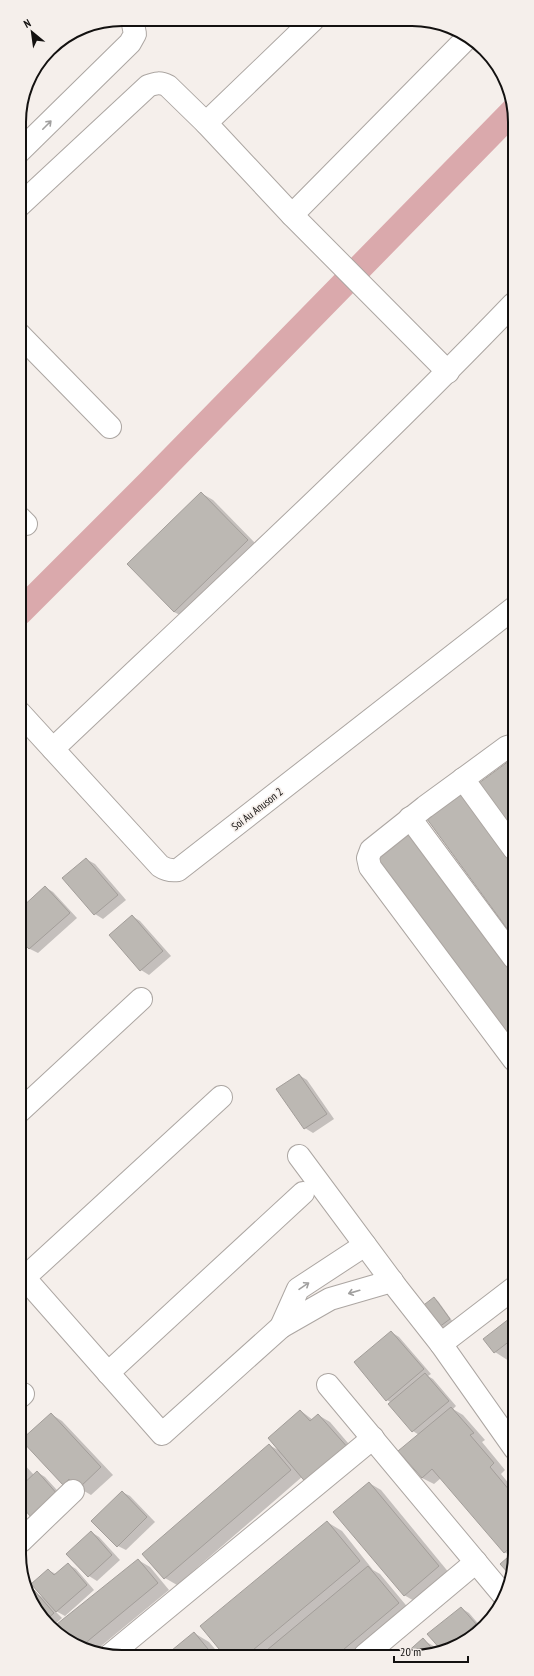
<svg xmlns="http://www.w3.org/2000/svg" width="534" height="1676" viewBox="0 0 534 1676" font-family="'PT Sans Narrow',sans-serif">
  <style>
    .shadow { fill: #0003 }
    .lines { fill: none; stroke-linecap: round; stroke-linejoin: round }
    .canal { stroke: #daa9ac; stroke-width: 26 }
    .building { fill: #bcb8b3; stroke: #a39e9a }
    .minor-casing { stroke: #aca6a2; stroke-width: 24 }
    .minor { stroke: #fff; stroke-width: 22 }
    .oneway { stroke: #a1a09f }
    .labels { text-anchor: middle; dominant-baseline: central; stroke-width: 3.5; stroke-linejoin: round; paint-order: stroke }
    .street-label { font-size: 11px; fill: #131110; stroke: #f5efeb }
    .rim { fill: none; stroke: #131110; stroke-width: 2 }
  </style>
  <rect width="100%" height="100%" fill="#f5efeb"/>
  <!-- shadow -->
  <g class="shadow">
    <path d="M 201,493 L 213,500 L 259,547 L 186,618 L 174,612 Z"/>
    <path d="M 428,820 L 514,855 L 514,936 Z"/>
    <path d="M 377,858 L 514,964 L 514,1045 Z"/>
    <path d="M 86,859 L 95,864 L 126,900 L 103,919 L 95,914 Z"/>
    <path d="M 45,887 L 53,892 L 77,918 L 38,953 L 30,949 L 20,938 Z"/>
    <path d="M 132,916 L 140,921 L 171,956 L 149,975 L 141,970 Z"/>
    <path d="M 299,1075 L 307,1080 L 334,1119 L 313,1133 L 305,1128 L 278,1090 Z"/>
    <path d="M 434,1298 L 438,1301 L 453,1322 L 440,1331 Z"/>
    <path d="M 514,1316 L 515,1356 L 509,1361 L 495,1352 L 485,1339 Z"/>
    <path d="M 391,1332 L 399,1337 L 431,1374 L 428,1376 L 433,1379 L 456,1406 L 453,1409 L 463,1415 L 485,1440 L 482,1442 L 505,1470 L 501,1474 L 515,1491 L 515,1560 L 511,1575 L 502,1564 L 511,1556 L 504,1552 L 441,1478 L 434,1484 L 422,1478 L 419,1435 L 413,1431 L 392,1403 L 387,1400 Z"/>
    <path d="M 301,1411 L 313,1420 L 318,1415 L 330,1422 L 360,1457 L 303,1476 L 177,1585 L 165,1578 L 143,1554 L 269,1445 L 280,1451 Z"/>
    <path d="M 51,1414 L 62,1421 L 113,1475 L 91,1495 L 79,1488 L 75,1491 L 63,1484 Z"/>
    <path d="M 21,1461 L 34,1475 L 37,1472 L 45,1477 L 66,1500 L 33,1517 L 21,1504 Z"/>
    <path d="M 369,1483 L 381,1490 L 450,1574 L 416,1602 L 404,1595 Z"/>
    <path d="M 122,1492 L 130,1496 L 155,1522 L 126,1550 L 118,1546 Z"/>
    <path d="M 327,1522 L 342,1531 L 373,1570 L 380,1574 L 410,1610 L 356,1655 L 225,1655 L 202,1627 Z"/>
    <path d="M 91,1532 L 99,1537 L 120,1560 L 97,1581 L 89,1576 Z"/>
    <path d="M 138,1560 L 150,1567 L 169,1590 L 95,1651 L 53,1629 Z"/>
    <path d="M 68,1564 L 76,1569 L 94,1590 L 65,1616 L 54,1610 L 62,1618 L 51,1628 L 32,1593 L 34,1592 L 44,1598 L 48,1570 L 56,1574 Z"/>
    <path d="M 461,1608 L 469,1613 L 482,1628 L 463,1643 L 442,1651 L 429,1635 Z"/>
    <path d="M 194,1633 L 209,1642 L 220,1655 L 168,1655 Z"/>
    <path d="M 423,1640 L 437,1648 L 441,1652 L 432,1655 L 405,1655 Z"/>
  </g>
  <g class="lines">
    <!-- canal -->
    <path class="canal" d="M 20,612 L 149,483 L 513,111"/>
  </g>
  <!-- building -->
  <g class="building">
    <path d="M 201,492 L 248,540 L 174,612 L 127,564 Z"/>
    <path d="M 513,758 L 514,758 L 514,831 L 479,783 Z"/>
    <path d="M 462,794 L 514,865 L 514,938 L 427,819 Z"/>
    <path d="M 410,832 L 514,974 L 514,1047 L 375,857 Z"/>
    <path d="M 86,858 L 118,895 L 94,915 L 62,878 Z"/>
    <path d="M 45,886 L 70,913 L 29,949 L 20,940 L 20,909 Z"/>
    <path d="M 132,915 L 163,951 L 140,971 L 109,935 Z"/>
    <path d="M 299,1074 L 327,1114 L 304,1129 L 276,1089 Z"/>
    <path d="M 434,1297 L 450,1319 L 435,1330 L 420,1308 Z"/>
    <path d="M 514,1315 L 515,1337 L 494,1353 L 483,1339 Z"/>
    <path d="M 391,1331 L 424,1369 L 386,1401 L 354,1362 Z"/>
    <path d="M 425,1373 L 449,1401 L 412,1432 L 388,1404 Z"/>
    <path d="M 451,1407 L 474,1433 L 470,1435 L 494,1463 L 490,1467 L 515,1497 L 515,1543 L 504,1553 L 432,1469 L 422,1478 L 398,1451 Z"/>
    <path d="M 300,1410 L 310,1421 L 318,1414 L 349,1449 L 308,1485 L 268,1438 Z"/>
    <path d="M 51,1413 L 101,1467 L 78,1489 L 69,1479 L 63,1485 L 21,1440 Z"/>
    <path d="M 515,1414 L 515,1430 L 507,1420 Z"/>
    <path d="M 269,1444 L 291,1470 L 164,1579 L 142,1554 Z"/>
    <path d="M 21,1464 L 25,1469 L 21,1473 Z"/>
    <path d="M 37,1471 L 58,1495 L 32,1518 L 21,1506 L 21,1486 Z"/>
    <path d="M 369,1482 L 439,1566 L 404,1596 L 333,1512 Z"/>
    <path d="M 122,1491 L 147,1517 L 117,1547 L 91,1521 Z"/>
    <path d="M 327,1521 L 360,1561 L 247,1655 L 224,1655 L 200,1626 Z"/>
    <path d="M 91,1531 L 112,1555 L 88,1577 L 66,1554 Z"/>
    <path d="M 515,1551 L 515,1560 L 511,1576 L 500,1564 Z"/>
    <path d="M 138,1559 L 158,1583 L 83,1645 L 52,1628 Z"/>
    <path d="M 68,1563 L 87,1585 L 56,1612 L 31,1584 L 48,1569 L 54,1575 Z"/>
    <path d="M 368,1566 L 399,1603 L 337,1655 L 261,1655 Z"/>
    <path d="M 34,1590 L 54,1613 L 46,1620 L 31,1593 Z"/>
    <path d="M 461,1607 L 476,1624 L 470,1629 L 475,1634 L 463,1643 L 442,1651 L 427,1634 Z"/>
    <path d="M 194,1632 L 213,1655 L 166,1655 Z"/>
    <path d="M 423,1638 L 436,1653 L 432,1655 L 404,1655 Z"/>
  </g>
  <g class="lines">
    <defs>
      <g id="minor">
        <path d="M 206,123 L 313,20"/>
        <path d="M 19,152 L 130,43 L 135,34 L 132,19"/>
        <path d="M 19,206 L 148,86 C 156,83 160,82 168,86 L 206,123 L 292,215 L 448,372"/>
        <path d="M 292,215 L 466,39"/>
        <path d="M 19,334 L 110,427"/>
        <path d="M 20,518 L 26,524"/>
        <path d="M 20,713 L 160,866 C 166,870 171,871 178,870 L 514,608"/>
        <path d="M 514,745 L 507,747 L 425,807 L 371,850 L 368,858 L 370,867 L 514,1060"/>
        <path d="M 53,749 C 208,602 365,458 513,304"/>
        <path d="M 463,779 L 514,849"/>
        <path d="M 410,818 L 514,958"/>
        <path d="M 20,1111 L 141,999"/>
        <path d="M 299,1156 L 397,1288 L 441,1344 L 515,1449"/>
        <path d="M 365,1245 L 298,1289 L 281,1327 L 330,1299 L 392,1281"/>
        <path d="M 21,1274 L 162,1434 L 281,1327"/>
        <path d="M 24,1278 L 221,1097"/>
        <path d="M 441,1344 L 514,1288"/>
        <path d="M 108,1373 L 303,1193"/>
        <path d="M 328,1385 L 505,1597"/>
        <path d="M 21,1396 L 23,1394"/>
        <path d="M 21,1541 L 73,1491"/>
        <path d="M 110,1655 L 373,1438"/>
        <path d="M 365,1655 L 476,1562"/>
      </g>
    </defs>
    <!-- minor casing -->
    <use href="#minor" class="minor-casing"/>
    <!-- minor -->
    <use href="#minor" class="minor"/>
  </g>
  <!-- one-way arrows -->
  <defs><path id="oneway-shaft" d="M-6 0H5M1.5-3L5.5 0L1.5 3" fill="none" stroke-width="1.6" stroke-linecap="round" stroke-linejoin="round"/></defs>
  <g class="oneway">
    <use href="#oneway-shaft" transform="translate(47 125) rotate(-45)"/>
    <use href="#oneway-shaft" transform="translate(304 1286) rotate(-34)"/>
    <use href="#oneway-shaft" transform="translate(354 1292) rotate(164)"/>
  </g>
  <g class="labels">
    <!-- street labels -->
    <g class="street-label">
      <text transform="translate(257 809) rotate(-38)">Soi Au Anuson 2</text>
    </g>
  </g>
  <!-- crop -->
  <path d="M0 0H534V1676H0ZM122 26H412A96 96 0 0 1 508 122V1554A96 96 0 0 1 412 1650H122A96 96 0 0 1 26 1554V122A96 96 0 0 1 122 26Z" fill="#f5efeb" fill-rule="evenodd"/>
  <path class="rim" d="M122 26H412A96 96 0 0 1 508 122V1554A96 96 0 0 1 412 1650H122A96 96 0 0 1 26 1554V122A96 96 0 0 1 122 26Z"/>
  <!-- north arrow -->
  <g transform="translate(32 32) rotate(331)" stroke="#f5efeb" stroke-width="3" paint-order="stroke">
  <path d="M0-3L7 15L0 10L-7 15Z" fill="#131110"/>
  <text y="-6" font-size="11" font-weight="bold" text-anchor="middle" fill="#131110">N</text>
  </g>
  <!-- scale -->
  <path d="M394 1656v6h74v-6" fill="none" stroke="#131110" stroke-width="2"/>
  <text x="400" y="1656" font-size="12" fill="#131110" stroke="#f5efeb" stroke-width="3" paint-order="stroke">20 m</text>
</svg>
